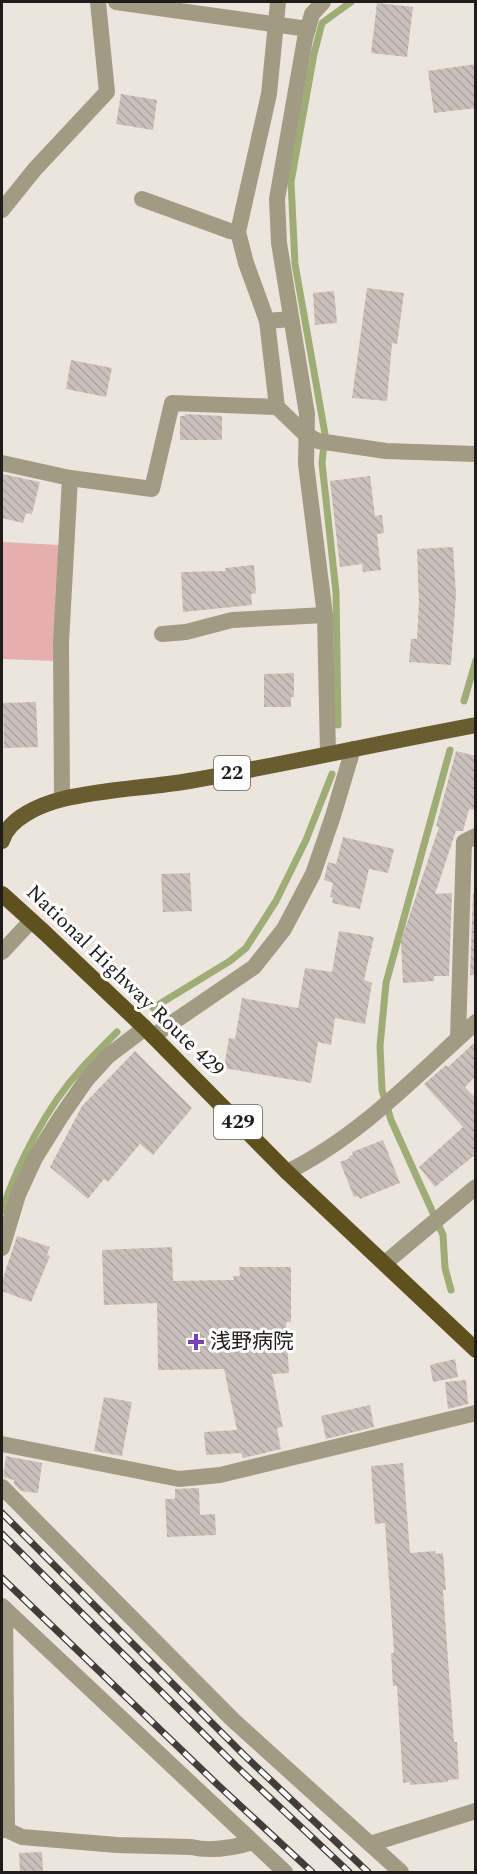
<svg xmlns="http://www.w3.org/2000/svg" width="477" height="1874" viewBox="0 0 477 1874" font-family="Spectral,'Noto Sans JP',serif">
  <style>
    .park { fill: #e5afaf }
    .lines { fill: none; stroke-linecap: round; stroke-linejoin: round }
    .stream { stroke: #9eac76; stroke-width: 7 }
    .building { fill: url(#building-back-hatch) }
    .minor { stroke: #a19b83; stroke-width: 16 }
    .tertiary { stroke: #a19b83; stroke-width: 16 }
    .primary { stroke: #685c30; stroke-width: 16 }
    .trunk { stroke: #5e511e; stroke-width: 16 }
    .rail-casing { stroke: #413e3a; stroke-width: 7 }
    .rail { stroke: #fff; stroke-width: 4.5; stroke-dasharray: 14; stroke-linecap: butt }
    .poi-dot { fill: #7b40b6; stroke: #fff; stroke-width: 2 }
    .labels { text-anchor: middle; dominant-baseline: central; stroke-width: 6; stroke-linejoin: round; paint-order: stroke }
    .shield { fill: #fff; stroke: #62605e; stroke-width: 1.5 }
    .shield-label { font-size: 20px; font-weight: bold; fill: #1f1c19 }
    .street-label { font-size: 21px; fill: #1f1c19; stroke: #fff }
    .poi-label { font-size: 21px; fill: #1f1c19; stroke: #fff; text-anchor: start }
  </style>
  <defs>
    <pattern id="building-back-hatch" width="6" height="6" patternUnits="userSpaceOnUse" patternTransform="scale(1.5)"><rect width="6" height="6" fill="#cac0bb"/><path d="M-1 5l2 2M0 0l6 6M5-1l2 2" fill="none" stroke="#ada4a0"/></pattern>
  </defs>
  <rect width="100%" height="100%" fill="#ece5dd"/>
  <!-- park -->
  <path class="park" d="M 2,542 L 60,545 L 56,661 L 2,659 Z"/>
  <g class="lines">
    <!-- stream -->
    <g class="stream">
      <path d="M 464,701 L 476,660"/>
      <path d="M 338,725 L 336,592 L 322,463 L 325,434 L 295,264 L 291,182 L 314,54 L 322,23 L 351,2"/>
      <path d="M 450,750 L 386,983 L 380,1046 L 382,1090 L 391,1120 L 443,1235 L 445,1268 L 451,1290"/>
      <path d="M 153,1008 L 230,961 L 246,948 L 276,901 L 306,840 L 332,774"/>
      <path d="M 2,1211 C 17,1164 48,1105 81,1069 C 93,1056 105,1044 117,1032"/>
    </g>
  </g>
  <!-- building -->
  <g class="building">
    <path d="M 377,3 L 413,7 L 407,57 L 371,53 Z"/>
    <path d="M 476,64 L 476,108 L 434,113 L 428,71 Z"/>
    <path d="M 121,94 L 157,100 L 153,130 L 116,124 Z"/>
    <path d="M 367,288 L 404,293 L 397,344 L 392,343 L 387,401 L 352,398 Z"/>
    <path d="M 334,291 L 337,323 L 315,325 L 313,293 Z"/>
    <path d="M 71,360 L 112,368 L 106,397 L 66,389 Z"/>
    <path d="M 185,414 L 222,416 L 222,440 L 180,440 L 180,416 L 185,416 Z"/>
    <path d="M 2,474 L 40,482 L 32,514 L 26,513 L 23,523 L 2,518 Z"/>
    <path d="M 370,476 L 375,516 L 382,515 L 384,533 L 377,534 L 381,570 L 363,572 L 362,564 L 340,567 L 330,481 Z"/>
    <path d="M 453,547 L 456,595 L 451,665 L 409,662 L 411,639 L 417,639 L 419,603 L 417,549 Z"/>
    <path d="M 254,565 L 256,593 L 251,594 L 252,605 L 183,612 L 181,572 L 226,571 L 225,568 Z"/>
    <path d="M 294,673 L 294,697 L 291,697 L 291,707 L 264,707 L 264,674 Z"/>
    <path d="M 36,702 L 38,747 L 4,748 L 3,703 Z"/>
    <path d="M 456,751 L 476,756 L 476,810 L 469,809 L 463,831 L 456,831 L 435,894 L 452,893 L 449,976 L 434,976 L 434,981 L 403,983 L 401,941 L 439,827 L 436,826 Z"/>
    <path d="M 343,837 L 394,849 L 388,873 L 369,869 L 360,909 L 332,903 L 333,898 L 330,897 L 333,883 L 324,880 L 328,862 L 336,864 Z"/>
    <path d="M 190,873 L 192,911 L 163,912 L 161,874 Z"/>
    <path d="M 473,893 L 476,893 L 476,975 L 470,975 Z"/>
    <path d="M 339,931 L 374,937 L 364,980 L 372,983 L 365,1024 L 335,1018 L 331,1045 L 318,1042 L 311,1083 L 224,1068 L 229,1038 L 235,1039 L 242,998 L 298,1008 L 305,968 L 332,972 Z"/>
    <path d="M 476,1041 L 476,1076 L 465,1087 L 476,1099 L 476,1154 L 435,1187 L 419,1167 L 463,1127 L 424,1084 L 446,1065 L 448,1067 Z"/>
    <path d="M 135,1051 L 192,1108 L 153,1155 L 140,1144 L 108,1182 L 104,1179 L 88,1199 L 50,1167 L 82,1106 Z"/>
    <path d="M 383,1140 L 400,1183 L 360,1199 L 358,1196 L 354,1197 L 340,1162 L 350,1158 L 349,1156 L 353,1155 L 352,1152 Z"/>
    <path d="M 17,1236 L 50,1247 L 47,1255 L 50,1256 L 31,1302 L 2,1291 L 2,1281 Z"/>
    <path d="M 172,1247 L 173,1281 L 234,1280 L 233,1276 L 240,1276 L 239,1267 L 291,1267 L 291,1322 L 286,1322 L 289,1373 L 272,1374 L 283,1427 L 277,1428 L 281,1449 L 243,1458 L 241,1453 L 206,1455 L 204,1432 L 237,1430 L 224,1369 L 158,1370 L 157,1303 L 104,1305 L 102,1250 Z"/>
    <path d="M 455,1359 L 458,1377 L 433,1382 L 430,1365 Z"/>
    <path d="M 466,1380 L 468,1404 L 448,1409 L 445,1382 Z"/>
    <path d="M 104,1397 L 132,1402 L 122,1456 L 94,1451 Z"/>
    <path d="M 370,1405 L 374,1427 L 326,1439 L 321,1416 Z"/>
    <path d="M 6,1456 L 42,1463 L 38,1493 L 21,1491 L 14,1484 L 14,1480 L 3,1477 Z"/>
    <path d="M 403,1463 L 410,1553 L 435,1551 L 436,1554 L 443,1553 L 446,1590 L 443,1590 L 454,1742 L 457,1742 L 459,1779 L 448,1780 L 448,1782 L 410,1785 L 410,1782 L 403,1783 L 397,1686 L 393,1686 L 391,1653 L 394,1653 L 385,1523 L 375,1524 L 371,1466 Z"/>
    <path d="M 199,1488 L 200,1515 L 215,1514 L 216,1535 L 167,1537 L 165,1499 L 175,1499 L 175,1489 Z"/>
    <path d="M 42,1852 L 43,1872 L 20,1872 L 19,1853 Z"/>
  </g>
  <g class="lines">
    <!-- minor -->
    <g class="minor">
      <path d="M 116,2 L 308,29"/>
      <path d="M 278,2 L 269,94 L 238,232 L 246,263 L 267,321 L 291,319"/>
      <path d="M 323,2 L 312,14 L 305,39 L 277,199 L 279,243 L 307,414 L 306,464 L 325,615 L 328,754"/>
      <path d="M 142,199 L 230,231 L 238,232"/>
      <path d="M 2,210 L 35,169 L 107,92 L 98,2"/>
      <path d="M 267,321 L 277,407"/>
      <path d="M 2,463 L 70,478 L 152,489 L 172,403 L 277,407 L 305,434 L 318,441 L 386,451 L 476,454"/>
      <path d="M 162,634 L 186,632 L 232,620 L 325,615"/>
      <path d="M 62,799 L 61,643 L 70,478"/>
      <path d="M 2,952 L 31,921"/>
      <path d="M 153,1036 L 254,967 L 284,929 L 313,874 L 333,816 L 353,749"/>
      <path d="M 458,1038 L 464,842 L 476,836"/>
      <path d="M 287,1172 C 360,1136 416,1076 476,1022"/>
      <path d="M 2,1248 L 18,1195 L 35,1158 L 60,1118 L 87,1079 L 108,1056 L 145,1028"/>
      <path d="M 385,1263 L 476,1187"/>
      <path d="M 2,1444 L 179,1479 L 220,1475 L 476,1413"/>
      <path d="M 2,1487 L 233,1720 L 401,1872"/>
      <path d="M 5,1609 L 7,1830"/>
      <path d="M 2,1830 L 7,1830 L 22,1837 L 117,1845 L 191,1847 C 212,1852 233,1848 253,1842"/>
      <path d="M 370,1844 L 476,1811"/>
    </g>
    <!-- tertiary -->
    <path class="tertiary" d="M 2,1606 L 285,1872"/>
    <!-- primary -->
    <path class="primary" d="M 2,841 C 8,818 42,804 63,799 C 104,789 148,788 189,781 C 285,764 380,743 476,725"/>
    <!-- trunk -->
    <path class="trunk" d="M 2,894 L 45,933 L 145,1028 L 287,1172 L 476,1350"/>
    <defs>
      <g id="rail">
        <path d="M 2,1513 L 245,1756 L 368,1872"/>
        <path d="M 2,1534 L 236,1766 L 349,1872"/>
        <path d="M 2,1578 L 219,1786 L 312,1872"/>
      </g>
    </defs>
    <!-- rail casing -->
    <use href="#rail" class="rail-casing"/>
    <!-- rail -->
    <use href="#rail" class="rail"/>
  </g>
  <!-- markers -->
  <path class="poi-dot" d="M193 1333h6v6h6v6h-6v6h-6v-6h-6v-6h6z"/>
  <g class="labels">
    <!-- shield labels -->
    <g class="shield">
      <rect x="214" y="756" width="36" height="34" rx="4.5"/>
      <rect x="214" y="1105" width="48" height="34" rx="4.5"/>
    </g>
    <g class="shield-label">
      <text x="232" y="773">22</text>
      <text x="238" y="1122">429</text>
    </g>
    <!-- street labels -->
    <g class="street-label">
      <text transform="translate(125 981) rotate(44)">National Highway Route 429</text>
    </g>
    <!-- poi labels -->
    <g class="poi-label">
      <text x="210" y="1342">浅野病院</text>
    </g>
  </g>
  <!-- border -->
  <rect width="477" height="1874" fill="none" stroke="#1f1c19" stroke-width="6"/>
</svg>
